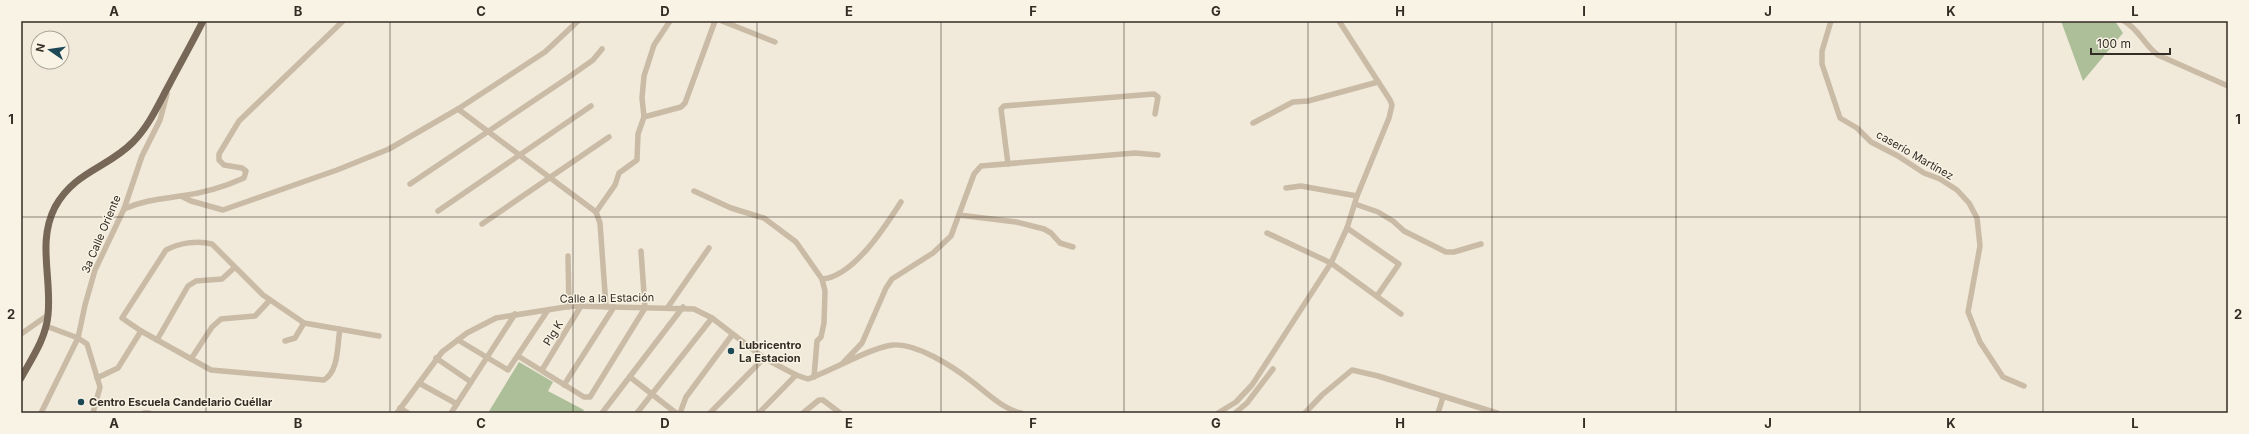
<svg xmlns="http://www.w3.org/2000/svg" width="2249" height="434" viewBox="0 0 2249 434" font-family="Inter,sans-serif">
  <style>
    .green { fill: #adbf99 }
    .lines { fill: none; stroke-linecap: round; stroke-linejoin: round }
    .minor { stroke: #c9bba5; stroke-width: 5.5 }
    .major { stroke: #766757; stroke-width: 7 }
    .grid { fill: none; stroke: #342d26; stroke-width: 1; stroke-opacity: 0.55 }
    .poi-dot { fill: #1c4955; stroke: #f9f3e5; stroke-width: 1.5 }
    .labels { text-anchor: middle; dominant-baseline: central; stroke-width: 3; stroke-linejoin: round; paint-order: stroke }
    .street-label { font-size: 11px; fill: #342d26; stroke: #f9f3e5 }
    .poi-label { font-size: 11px; font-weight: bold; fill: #342d26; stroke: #f9f3e5; text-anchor: start }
    .neatline { fill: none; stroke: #342d26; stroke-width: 1.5 }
    .grid-label { font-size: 13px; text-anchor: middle; font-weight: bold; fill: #342d26 }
  </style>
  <rect width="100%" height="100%" fill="#f1e9d9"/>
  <!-- green -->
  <g class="green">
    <path d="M 2061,21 L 2115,21 L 2123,33 L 2083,81 Z"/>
    <path d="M 519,362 L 553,382 L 548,391 L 584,410 L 582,413 L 488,413 Z"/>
  </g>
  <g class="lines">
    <!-- minor -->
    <g class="minor">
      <path d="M 722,21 L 775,42"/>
      <path d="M 1831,21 L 1822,51 L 1822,64 L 1840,118 L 1857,128 L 1871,142 L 1898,156 L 1924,173 L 1940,179 L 1957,190 L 1969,203 L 1977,218 L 1980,246 L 1968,312 L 1980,342 L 2003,377 L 2024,386"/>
      <path d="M 2124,21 C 2139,29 2144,45 2158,55 L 2228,86"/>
      <path d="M 458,109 L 596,212 L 600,223 L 606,307"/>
      <path d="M 644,117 L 681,107 L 685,103 L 715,21"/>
      <path d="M 1253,123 L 1293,102 L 1308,101 L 1378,82"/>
      <path d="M 1008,164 L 1001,109 L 1004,106 L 1154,94 L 1158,97 L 1155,114"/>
      <path d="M 410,184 L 569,77 L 593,60 L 602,49"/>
      <path d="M 1286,188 L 1301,186 L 1357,196"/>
      <path d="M 694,191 L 731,208 L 764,218 L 796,242 L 822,279 L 825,291 L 824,323 L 821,337 L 817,341 L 814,377"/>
      <path d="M 181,196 L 191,201 L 223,210 L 337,170 L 389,149 L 458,109 L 545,52 L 578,21"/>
      <path d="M 1355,204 L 1378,212 L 1393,221 L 1404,231 L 1446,252 L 1454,252 L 1481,244"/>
      <path d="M 124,209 C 144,200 161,199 181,196 C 203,193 224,187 244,178 L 246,171 L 242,168 L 224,165 L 219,160 L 219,154 L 239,121 L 343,21"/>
      <path d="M 438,211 L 591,106"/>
      <path d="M 596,212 L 615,185 L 619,173 L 637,160 L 638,134 L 644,117 L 642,98 L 644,76 L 654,45 L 670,21"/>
      <path d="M 959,215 L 1016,222 L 1044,229 L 1051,233 L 1060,243 L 1073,247"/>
      <path d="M 482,224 L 609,137"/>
      <path d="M 1347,228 L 1399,264 L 1377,296"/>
      <path d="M 1267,233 L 1331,263 L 1401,314"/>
      <path d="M 568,256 L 569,307"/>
      <path d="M 822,279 C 853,277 885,227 901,202"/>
      <path d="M 668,307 L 709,248"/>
      <path d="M 46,326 L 78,338 L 87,344 L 100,387 L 93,413"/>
      <path d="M 340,329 C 337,346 339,371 324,380 L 211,370 L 141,331 L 122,318 L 166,250 C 179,243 197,240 212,244 L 263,295 L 304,323 L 379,336"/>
      <path d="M 21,334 L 48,315"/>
      <path d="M 157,340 L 188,286 L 196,281 L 222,279 L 234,268"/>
      <path d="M 458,340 L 508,370 L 548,310"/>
      <path d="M 285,341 L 295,338 L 304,323"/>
      <path d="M 518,356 L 584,397 L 590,397 L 645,308 L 641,251"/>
      <path d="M 436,358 L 471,382"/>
      <path d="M 191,359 L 212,327 L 221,319 L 255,316 L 270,300"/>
      <path d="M 843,363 L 862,343 L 886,288 L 892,279 L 933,253 L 951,236 L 974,174 L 981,166 L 1135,153 L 1158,155"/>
      <path d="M 542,370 L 581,306"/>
      <path d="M 630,377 L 676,413"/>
      <path d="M 97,378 L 118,368 L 141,331"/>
      <path d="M 419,383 L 457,404"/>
      <path d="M 564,385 L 614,307"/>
      <path d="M 400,408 L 408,413"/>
      <path d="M 41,413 L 78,338 L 85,305 L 95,270 L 124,209 L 142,156 L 160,120 L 167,94"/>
      <path d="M 144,413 L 149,413"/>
      <path d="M 397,413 L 442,352 L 467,333 L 496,318 L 572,306 L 694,309 L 712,318 L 764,358 L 796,375 L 808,379 C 831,371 872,347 893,345 C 916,343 952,366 970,380 C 985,391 1002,409 1021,413"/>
      <path d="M 451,413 L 515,314"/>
      <path d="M 602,413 L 683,307"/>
      <path d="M 637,413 L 712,318"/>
      <path d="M 680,413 L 686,397 L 732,335"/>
      <path d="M 710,413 L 764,358"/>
      <path d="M 759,413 L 796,375"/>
      <path d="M 803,413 L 819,400 L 823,400 L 840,413"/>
      <path d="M 1218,413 L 1236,402 L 1252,385 L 1331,263 L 1347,228 L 1357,196 L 1389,118 L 1392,105 L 1390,100 L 1339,21"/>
      <path d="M 1235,413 L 1247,403 L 1273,369"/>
      <path d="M 1305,413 L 1322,395 L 1352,370 L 1378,376 L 1497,413"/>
      <path d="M 1438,413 L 1443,397"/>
    </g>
    <!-- major -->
    <path class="major" d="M 21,378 C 32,358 46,338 48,315 C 52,278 37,242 55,207 C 75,171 108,168 133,142 C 149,126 158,105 169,85 C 180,64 192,43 203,21"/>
  </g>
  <!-- grid -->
  <path class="grid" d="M 206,21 L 206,413M 390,21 L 390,413M 573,21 L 573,413M 757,21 L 757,413M 941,21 L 941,413M 1124,21 L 1124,413M 1308,21 L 1308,413M 1492,21 L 1492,413M 1676,21 L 1676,413M 1860,21 L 1860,413M 2043,21 L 2043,413M 21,217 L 2228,217"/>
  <!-- markers -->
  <g class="poi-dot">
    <circle cx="731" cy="351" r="4"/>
    <circle cx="81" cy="402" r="4"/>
  </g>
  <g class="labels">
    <!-- street labels -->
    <g class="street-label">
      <text transform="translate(1915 155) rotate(30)">caserío Martínez</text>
      <text transform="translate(101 234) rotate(-67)">3a Calle Oriente</text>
      <text transform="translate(607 298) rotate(-1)">Calle a la Estación</text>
      <text transform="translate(553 333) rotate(-58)">Plg K</text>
    </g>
    <!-- poi labels -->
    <g class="poi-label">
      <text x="739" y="345">Lubricentro<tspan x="739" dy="13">La Estacion</tspan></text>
      <text x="89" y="402">Centro Escuela Candelario Cuéllar</text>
    </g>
  </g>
  <!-- border -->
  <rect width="2249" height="434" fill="none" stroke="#f9f3e5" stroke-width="44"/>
  <!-- north arrow -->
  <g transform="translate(50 50) rotate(283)"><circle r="19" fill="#f9f3e5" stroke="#aaa499"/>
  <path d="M0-3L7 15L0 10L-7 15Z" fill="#1c4955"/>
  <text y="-6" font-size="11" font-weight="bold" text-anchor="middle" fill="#342d26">N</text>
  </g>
  <!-- scale -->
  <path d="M2091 48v6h79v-6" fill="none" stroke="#342d26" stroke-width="2"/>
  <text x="2097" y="48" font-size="12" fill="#342d26" stroke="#f9f3e5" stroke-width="3" paint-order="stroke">100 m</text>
  <rect x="22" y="22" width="2205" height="390" class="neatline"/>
  <g class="grid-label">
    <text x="114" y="16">A</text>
    <text x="298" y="16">B</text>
    <text x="481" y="16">C</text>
    <text x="665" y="16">D</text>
    <text x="849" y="16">E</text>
    <text x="1033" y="16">F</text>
    <text x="1216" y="16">G</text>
    <text x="1400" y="16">H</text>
    <text x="1584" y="16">I</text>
    <text x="1768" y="16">J</text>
    <text x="1951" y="16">K</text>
    <text x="2135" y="16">L</text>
    <text x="11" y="124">1</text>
    <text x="2238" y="124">1</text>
    <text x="11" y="319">2</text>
    <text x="2238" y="319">2</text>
    <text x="114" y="428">A</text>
    <text x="298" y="428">B</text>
    <text x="481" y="428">C</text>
    <text x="665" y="428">D</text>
    <text x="849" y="428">E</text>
    <text x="1033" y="428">F</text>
    <text x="1216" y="428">G</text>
    <text x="1400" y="428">H</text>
    <text x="1584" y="428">I</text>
    <text x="1768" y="428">J</text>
    <text x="1951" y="428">K</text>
    <text x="2135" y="428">L</text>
  </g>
</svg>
